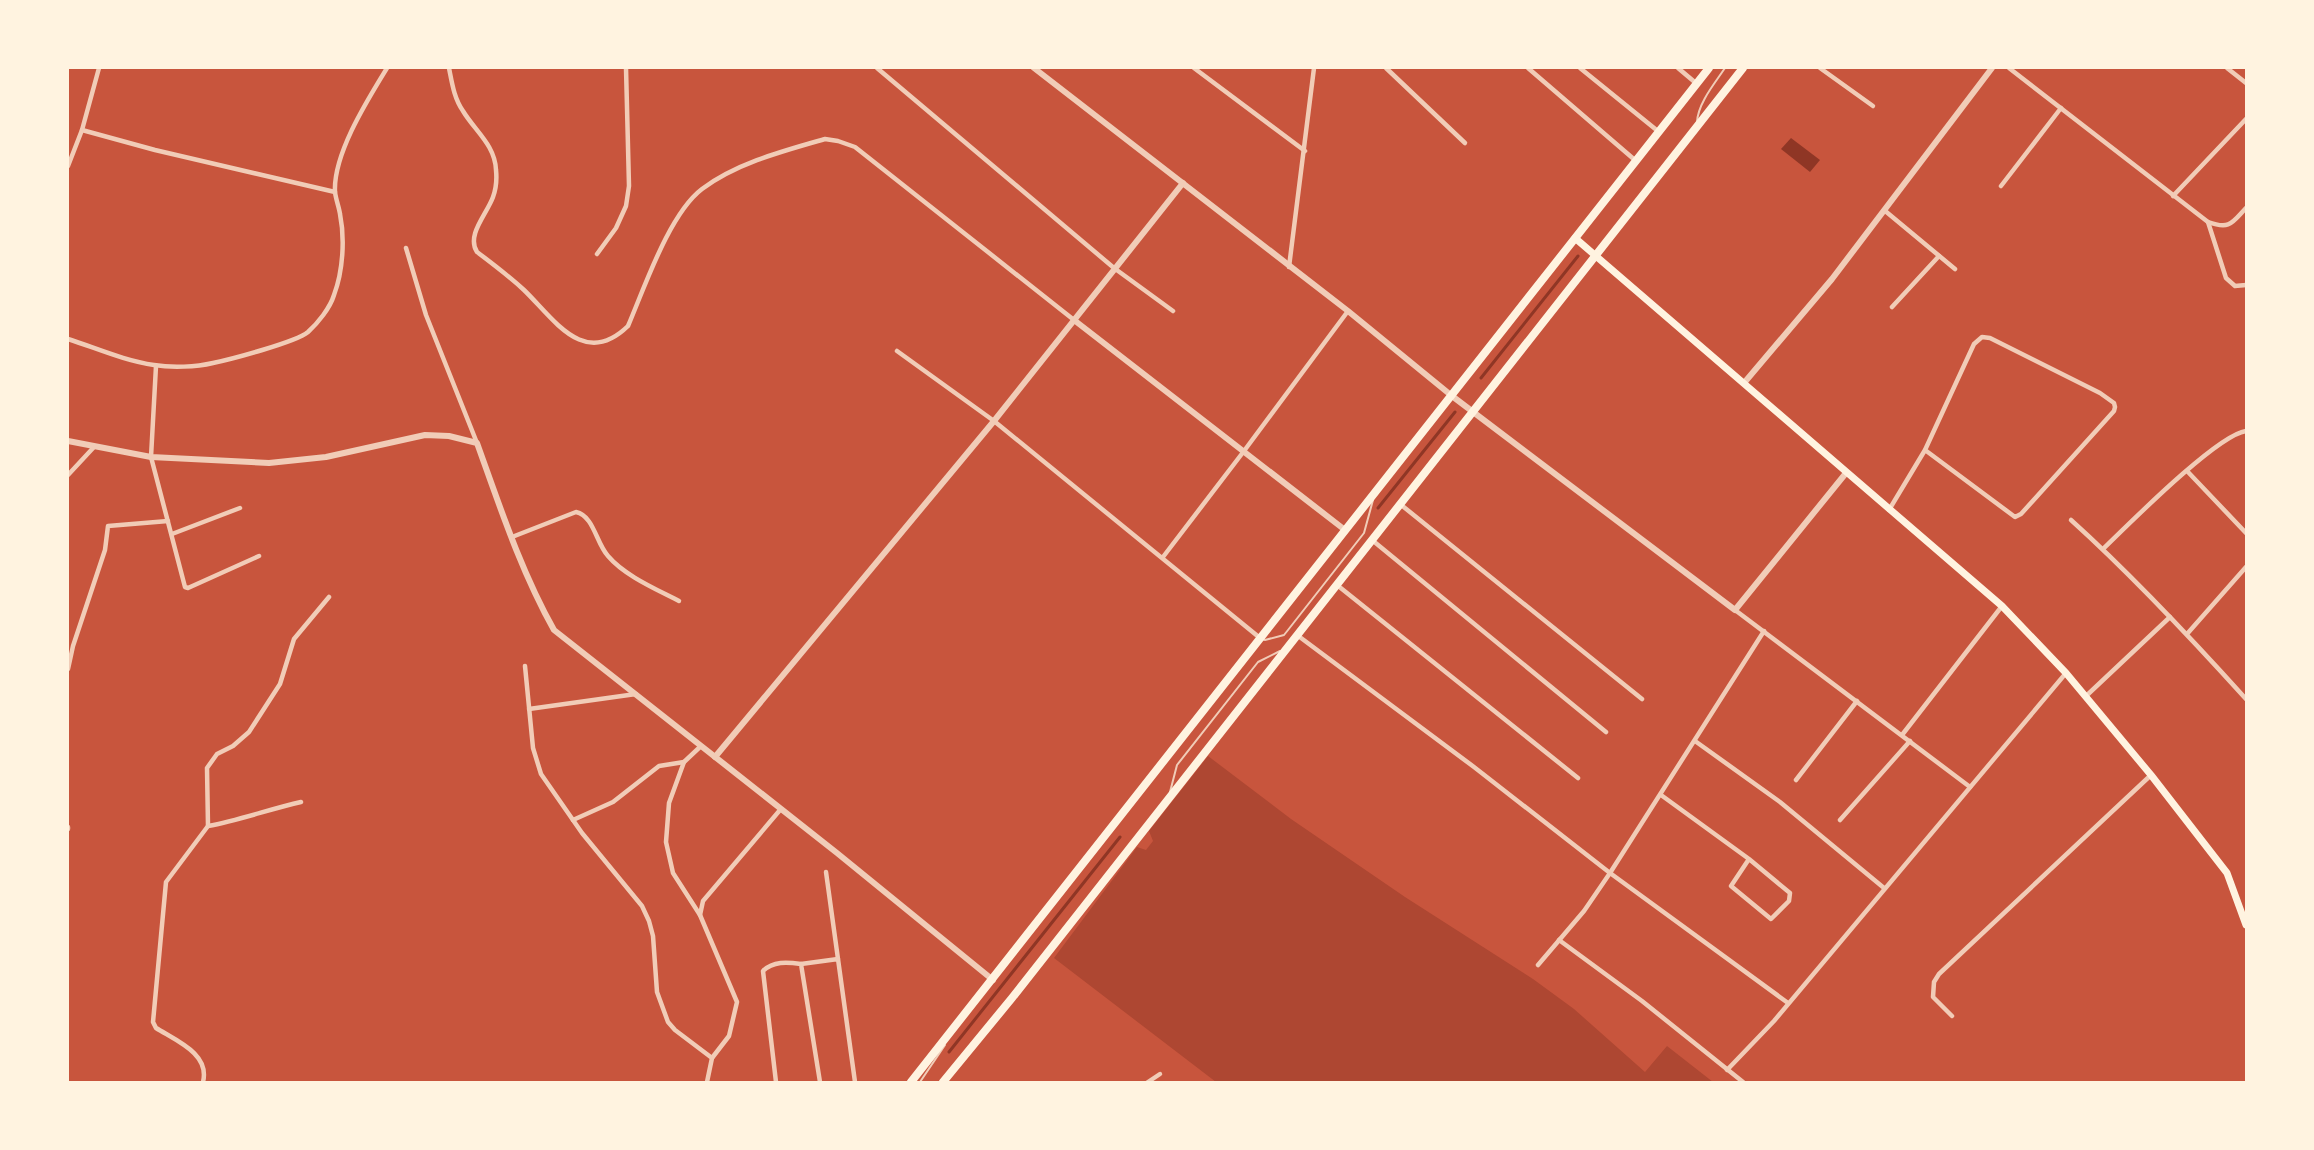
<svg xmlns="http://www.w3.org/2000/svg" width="2314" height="1150" viewBox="0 0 2314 1150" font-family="'Sofia Sans Condensed',sans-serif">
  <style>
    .green { fill: #ae4732 }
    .water { fill: #8f3625 }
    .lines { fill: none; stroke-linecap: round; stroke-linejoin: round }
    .stream { stroke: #8f3625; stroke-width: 3 }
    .service { stroke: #f1ccb7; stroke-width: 2 }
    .minor { stroke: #f1ccb7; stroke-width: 4.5 }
    .tertiary { stroke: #f1ccb7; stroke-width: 6 }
    .secondary { stroke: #fff3e0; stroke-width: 7 }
    .trunk { stroke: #fff3e0; stroke-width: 8 }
  </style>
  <rect width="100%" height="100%" fill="#c8553d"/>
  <!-- green -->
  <path class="green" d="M 1208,756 L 1291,819 L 1405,897 L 1533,979 L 1574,1009 L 1645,1072 L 1667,1046 L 1713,1082 L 1216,1082 L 1054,958 L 1137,847 L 1146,850 L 1153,841 L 1149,831 Z"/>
  <!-- water -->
  <path class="water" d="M 1791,138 L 1820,160 L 1810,172 L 1781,149 Z"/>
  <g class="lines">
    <!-- stream -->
    <g class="stream">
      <path d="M 1481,378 L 1578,256"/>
      <path d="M 1378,508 L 1455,412"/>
      <path d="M 949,1052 L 1120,837"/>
    </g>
    <!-- service -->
    <g class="service">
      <path d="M 1697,122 C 1698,103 1715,83 1725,68"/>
      <path d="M 1262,639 L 1265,640 L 1284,635 L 1288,630 L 1364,533 L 1373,500"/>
      <path d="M 1170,792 L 1177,765 L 1258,662 L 1280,651"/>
      <path d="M 920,1082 L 945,1045"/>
    </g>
    <!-- minor -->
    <g class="minor">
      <path d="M 449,68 C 452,83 454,98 463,111 C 475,131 495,145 496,170 C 497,180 496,189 493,197 C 487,214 466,235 477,252 C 493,264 509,276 524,290 C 554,319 584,369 628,326 C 644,289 669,214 702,189 C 737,163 783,151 825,139 L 838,141 L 855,147 L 1074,320"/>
      <path d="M 877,68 L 1114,268 L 1173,311"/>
      <path d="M 1194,68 L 1305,151"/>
      <path d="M 1386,68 L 1465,143"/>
      <path d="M 1528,68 L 1636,161"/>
      <path d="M 1580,68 L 1659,132"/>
      <path d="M 1678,68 L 1697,84"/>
      <path d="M 1820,68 L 1873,106"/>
      <path d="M 2009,68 L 2208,222 C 2230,230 2232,223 2246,208"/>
      <path d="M 2227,68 L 2246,83"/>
      <path d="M 82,130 L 155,150 L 335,192"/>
      <path d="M 68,166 L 82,130 L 99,68"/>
      <path d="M 2001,186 L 2061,108"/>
      <path d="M 2173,196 L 2246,119"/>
      <path d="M 1884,210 L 1955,269"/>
      <path d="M 2208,222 L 2226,278 L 2235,286 L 2246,285"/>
      <path d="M 406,248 L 426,315 L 477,443"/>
      <path d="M 597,254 L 616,228 L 626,206 L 629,186 L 626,68"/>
      <path d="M 1289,267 L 1314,68"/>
      <path d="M 1892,307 L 1939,256"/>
      <path d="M 68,339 C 96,348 125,361 154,365 C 172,368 196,367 213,363 C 232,359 296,342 308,332 C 318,323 330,308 334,295 C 343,271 345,239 340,214 C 339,207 336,200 335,192 C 333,154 368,99 387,68"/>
      <path d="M 897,351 L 994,421 L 1260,638"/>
      <path d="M 156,366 L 151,457 L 185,587 L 188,588 L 259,556"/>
      <path d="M 2188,472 L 2246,533"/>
      <path d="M 68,475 L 94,447"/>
      <path d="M 1400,504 L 1642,699"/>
      <path d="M 1889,510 L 1925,450 L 1974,344 L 1982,337 L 1990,338 L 2100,393 L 2114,403 L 2115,407 L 2114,411 L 2021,514 L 2015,517 L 1925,450"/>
      <path d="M 2071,520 C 2133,576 2190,637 2246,699"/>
      <path d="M 172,534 L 240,508"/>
      <path d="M 512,537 L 576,512 C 594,516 596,543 608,556 C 625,576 656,589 679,601"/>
      <path d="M 1372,540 L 1606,732"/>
      <path d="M 2103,549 C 2129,524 2217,435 2246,431"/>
      <path d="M 1163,557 L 1244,451 L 1348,311"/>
      <path d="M 1337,585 L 1578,778"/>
      <path d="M 1735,610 L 1970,787"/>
      <path d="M 2187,634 L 2246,567"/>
      <path d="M 1297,635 L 1474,767 L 1610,873 L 1788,1003"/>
      <path d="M 525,666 L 533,748 L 541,774 L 582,833 L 642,906 L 649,921 L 653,936 L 657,992 L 668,1022 L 675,1030 L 712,1058 L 707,1082"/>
      <path d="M 68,669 L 73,646 L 105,550 L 108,526 L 168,521"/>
      <path d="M 2085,697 L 2170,617"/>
      <path d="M 529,709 L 636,694"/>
      <path d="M 1902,735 L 2002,606"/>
      <path d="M 1695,741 L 1780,802 L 1884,888"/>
      <path d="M 1796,780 L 1857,701"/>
      <path d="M 1661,795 L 1749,859 L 1790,893 L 1789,901 L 1771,919 L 1731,886 L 1749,859"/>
      <path d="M 573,820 L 613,802 L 659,766 L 684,762"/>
      <path d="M 1840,820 L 1910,741"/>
      <path d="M 208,826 C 240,820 270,809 301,802"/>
      <path d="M 68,827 L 68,829"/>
      <path d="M 826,872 L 838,959"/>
      <path d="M 700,915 L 673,873 L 666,842 L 669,803 L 684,762 L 701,746"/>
      <path d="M 1559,940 L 1642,1001 L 1743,1082"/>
      <path d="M 801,964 L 838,959 L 855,1082"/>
      <path d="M 1538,965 L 1584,911 L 1610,873 L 1764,631"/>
      <path d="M 1952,1016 L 1933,997 L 1934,982 L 1939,974 L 2151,775"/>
      <path d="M 712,1058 L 729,1036 L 737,1002 L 700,915 L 703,901 L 780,810"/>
      <path d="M 1727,1070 L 1774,1021 L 2066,673"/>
      <path d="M 203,1082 C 210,1054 177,1041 156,1028 L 153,1022 L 166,882 L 208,826 L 207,768 L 217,754 L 233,746 L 249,732 L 280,684 L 294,639 L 329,597"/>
      <path d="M 776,1082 L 763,971 C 773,961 787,962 801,964 L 820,1082"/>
      <path d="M 1148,1082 L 1160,1074"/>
    </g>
    <!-- tertiary -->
    <g class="tertiary">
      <path d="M 1034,68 L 1348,311 L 1452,396 L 1735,610 L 1846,473"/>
      <path d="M 1074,320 L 1345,530"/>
      <path d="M 1744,383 L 1832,279 L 1992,68"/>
      <path d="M 68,441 L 151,457 L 269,463 L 326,457 L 425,435 L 449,436 L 477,443 C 500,507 521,571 554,630 L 837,853 L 993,980"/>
      <path d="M 715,757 L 994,421 L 1183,183"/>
    </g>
    <!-- secondary -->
    <path class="secondary" d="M 1575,238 L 2002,606 L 2066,673 L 2151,775 L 2227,873 L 2246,925"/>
    <!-- trunk -->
    <g class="trunk">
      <path d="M 911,1082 L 1709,68"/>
      <path d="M 943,1082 L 1012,998 L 1743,68"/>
    </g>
  </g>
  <!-- border -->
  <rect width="2314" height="1150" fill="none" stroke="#fff3e0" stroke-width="138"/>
</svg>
